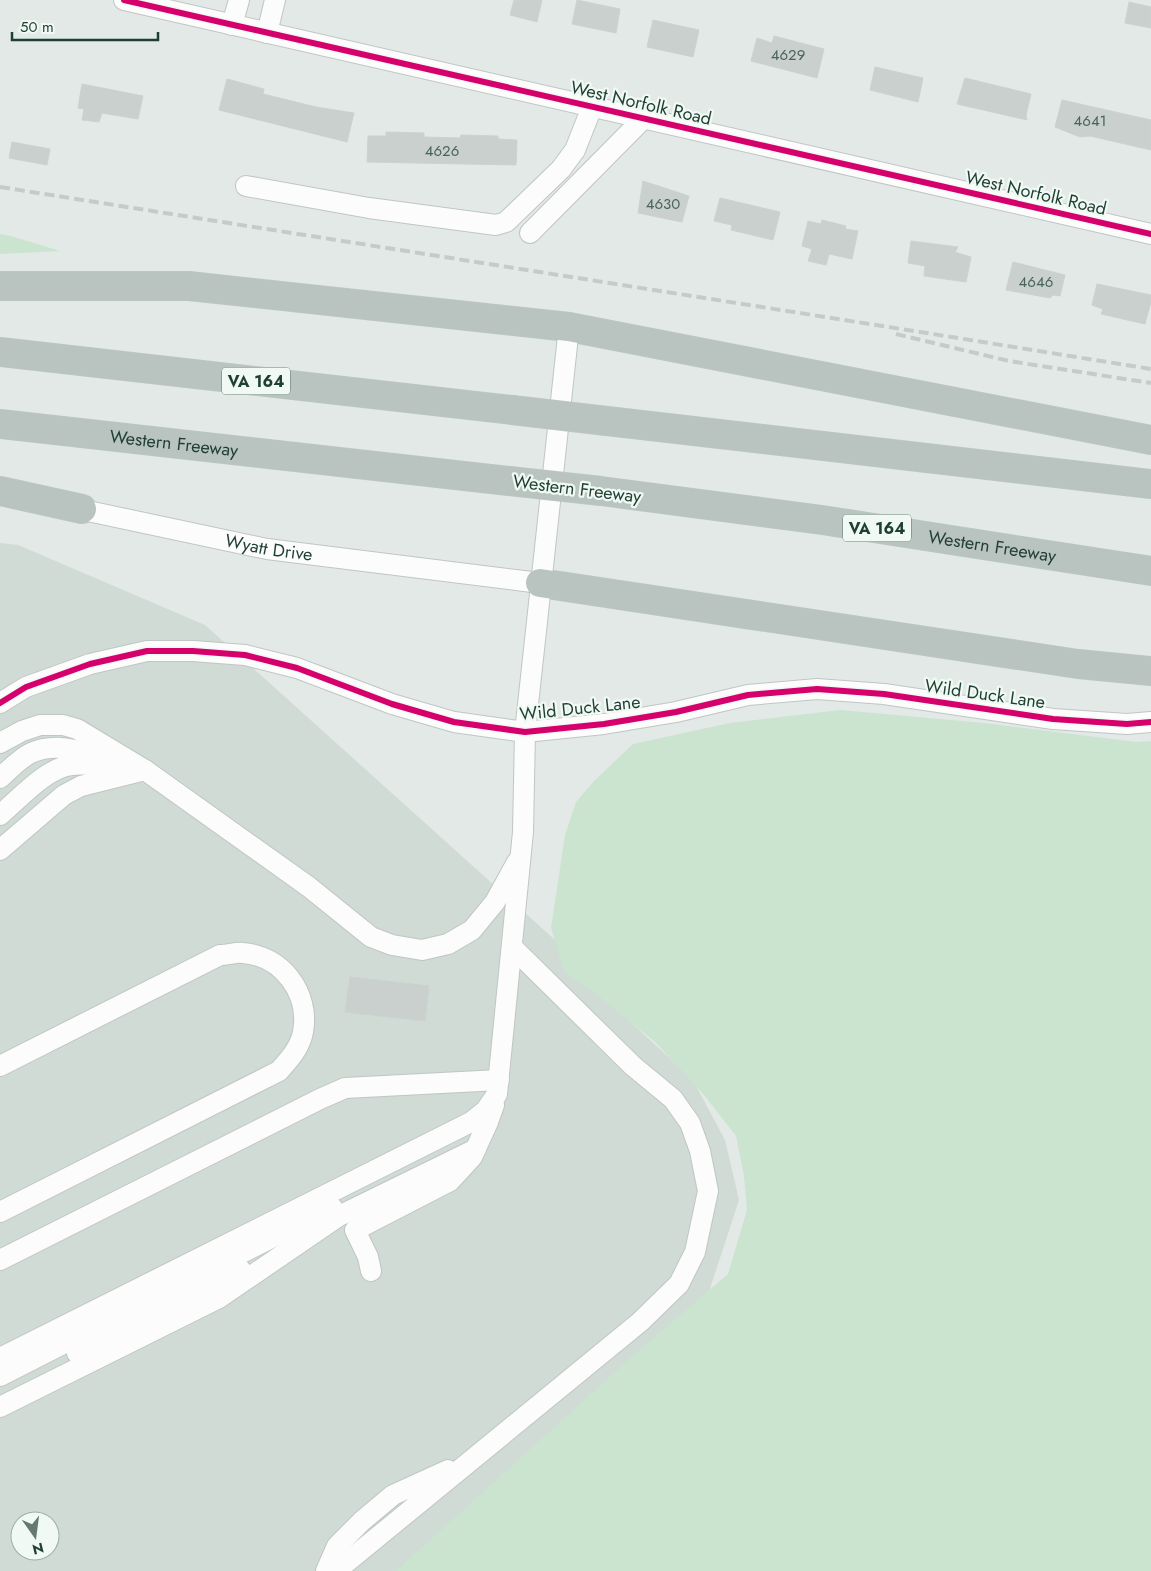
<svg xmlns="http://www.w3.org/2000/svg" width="1151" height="1571" viewBox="0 0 1151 1571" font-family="Jost,sans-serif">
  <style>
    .built { fill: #d0dbd5; fill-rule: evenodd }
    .green { fill: #cae4cf }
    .building { fill: #cad0cd; stroke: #cbd2cf }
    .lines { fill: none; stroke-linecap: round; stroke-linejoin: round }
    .minor-casing { stroke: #c0c6c3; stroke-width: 22 }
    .highway-casing { stroke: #bbc6c2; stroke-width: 30 }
    .minor { stroke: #fbfcfb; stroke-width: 20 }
    .highway { stroke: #b9c3c0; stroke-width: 28 }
    .rail { stroke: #c6cbc9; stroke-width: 4; stroke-dasharray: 10 5; stroke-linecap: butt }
    .highway-bridge-casing { stroke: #bbc6c2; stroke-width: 30; stroke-linecap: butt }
    .highway-bridge { stroke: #b9c3c0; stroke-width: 28 }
    .cycleway-casing { stroke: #f0f9f4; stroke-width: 9 }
    .cycleway { stroke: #d6006c; stroke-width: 6 }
    .labels { text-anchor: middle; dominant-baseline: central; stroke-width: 4.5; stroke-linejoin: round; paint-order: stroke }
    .number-label { font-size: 15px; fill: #4a645a }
    .shield { fill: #f0f9f4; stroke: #5e776c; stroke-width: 1 }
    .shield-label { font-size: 16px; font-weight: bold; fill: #1f3f32 }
    .street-label { font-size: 18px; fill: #1f3f32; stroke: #f0f9f4 }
  </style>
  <rect width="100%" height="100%" fill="#e3e9e6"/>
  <!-- built -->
  <path class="built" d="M 0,543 L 18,545 L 205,625 L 554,939 L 578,973 L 693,1080 L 725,1140 L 739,1200 L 706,1301 L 403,1571 L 0,1571 ZM 20,1521 L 50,1521 L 50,1551 L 20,1551 Z"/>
  <!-- green -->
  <g class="green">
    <path d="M 0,234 L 11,236 L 60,251 L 0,254 Z"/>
    <path d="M 840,710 L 984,723 L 1136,742 L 1151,741 L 1151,1571 L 396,1571 L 635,1354 L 728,1274 L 747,1210 L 744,1176 L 736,1136 L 704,1095 L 655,1042 L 601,998 L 564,971 L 551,928 L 565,835 L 576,802 L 595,780 L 633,744 L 730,723 Z"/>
  </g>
  <!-- building -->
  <g class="building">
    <path d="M 514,0 L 542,0 L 537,22 L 510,15 Z"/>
    <path d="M 577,0 L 620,9 L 616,33 L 572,24 Z"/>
    <path d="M 1129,2 L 1151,7 L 1151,28 L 1125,23 Z"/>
    <path d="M 653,20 L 699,30 L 693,57 L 647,47 Z"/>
    <path d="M 774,36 L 824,49 L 817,78 L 751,61 L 757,38 L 772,43 Z"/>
    <path d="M 875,67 L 923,78 L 918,102 L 870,90 Z"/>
    <path d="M 965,78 L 1031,94 L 1026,115 L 1027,120 L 957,104 Z"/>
    <path d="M 227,79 L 264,89 L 263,94 L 316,107 L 354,113 L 347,142 L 219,110 Z"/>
    <path d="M 82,84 L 143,96 L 138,119 L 102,113 L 99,122 L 82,120 L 84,109 L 78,108 Z"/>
    <path d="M 1062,100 L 1151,120 L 1151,150 L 1090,136 L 1080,137 L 1055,127 Z"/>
    <path d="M 386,132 L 424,133 L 424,137 L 460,138 L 461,135 L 498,136 L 498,139 L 517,140 L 516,165 L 367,162 L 368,136 L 386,136 Z"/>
    <path d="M 12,142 L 50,149 L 47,165 L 9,158 Z"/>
    <path d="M 643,181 L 689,196 L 682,222 L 638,213 Z"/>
    <path d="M 720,198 L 780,212 L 773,240 L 731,230 L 732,225 L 714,221 Z"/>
    <path d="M 822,220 L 846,226 L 845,229 L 858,231 L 852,259 L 829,254 L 826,265 L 808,261 L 812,249 L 802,246 L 808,221 L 821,224 Z"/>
    <path d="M 911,241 L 958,247 L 955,252 L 971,257 L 966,282 L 924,276 L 925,266 L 908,263 Z"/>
    <path d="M 1013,262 L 1065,275 L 1060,296 L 1053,295 L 1050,298 L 1006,290 Z"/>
    <path d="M 1097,284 L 1151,295 L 1151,302 L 1145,324 L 1101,314 L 1103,309 L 1092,305 Z"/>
    <path d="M 350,977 L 429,986 L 425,1021 L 345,1012 Z"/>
  </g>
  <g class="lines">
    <defs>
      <g id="minor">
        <path d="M 124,0 L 1151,234"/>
        <path d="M 232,25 L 239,0"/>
        <path d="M 267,33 L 275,0"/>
        <path d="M 246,186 L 369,208 L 496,225 L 506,222 L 561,169 L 575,150 L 592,107"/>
        <path d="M 530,233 L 643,119"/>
        <path id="s1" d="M 69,507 L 267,549 L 540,583"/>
        <path d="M 0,703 L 26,687 L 90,664 L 147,651 L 193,651 L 245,655 L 297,668 L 392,704 L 454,722 L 525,732 L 604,724 L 676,712 L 748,695 L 817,689 L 884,694 L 1053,719 L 1127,724 L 1151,722"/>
        <path d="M 0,743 L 22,731 L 40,725 L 63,725 L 77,729 L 145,770 L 309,887 L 371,937 L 392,945 L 422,950 L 448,944 L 472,930 L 495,902 L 517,862"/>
        <path d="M 0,778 C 9,770 20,758 31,753 C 55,742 82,751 105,758"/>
        <path d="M 0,815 C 19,799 47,767 72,765 C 89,763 109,767 126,769"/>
        <path d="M 0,850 L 64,795 L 81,786 L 145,770"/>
        <path d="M 0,1066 L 220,955 C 228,955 236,952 243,953 C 283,956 310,994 303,1032 C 300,1048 289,1060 279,1071 L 0,1212"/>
        <path d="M 0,1260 L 320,1099 L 345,1088 L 499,1080"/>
        <path d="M 371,1271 L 368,1257 L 355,1230 L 450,1181 L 472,1157 L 488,1122 L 494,1105"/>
        <path d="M 77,1353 L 241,1270"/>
        <path d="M 0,1358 L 471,1122 L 486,1110 L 497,1094 L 523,832 L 525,732 L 569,327"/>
        <path d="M 0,1376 L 332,1207"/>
        <path d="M 0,1407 L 219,1298 L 339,1216 L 476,1149"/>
        <path d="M 326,1571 L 337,1546 L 362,1521 L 393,1495 L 448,1470"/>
        <path d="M 336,1571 L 640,1322 L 679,1284 L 695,1252 L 708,1191 L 700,1151 L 690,1123 L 673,1099 L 633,1066 L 512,947"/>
      </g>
      <g id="highway">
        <path d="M 0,286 L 189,286 L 569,327 L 1151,440"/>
        <path d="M 0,352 L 512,410"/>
        <path d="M 607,421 L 1151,484"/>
        <path id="s2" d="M 0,424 L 509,481"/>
        <path d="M 0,491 L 82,509"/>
        <path id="s3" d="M 601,491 L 822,520 L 1151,571"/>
        <path d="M 540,583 L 1078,664 L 1151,671"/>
      </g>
    </defs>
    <!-- minor casing -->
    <use href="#minor" class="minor-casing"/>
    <!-- highway casing -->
    <use href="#highway" class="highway-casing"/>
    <!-- minor -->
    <use href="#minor" class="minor"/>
    <!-- highway -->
    <use href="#highway" class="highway"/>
    <!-- rail -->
    <g class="rail">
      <path d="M 0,187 L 914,331 L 1151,369"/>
      <path d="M 896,334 L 1009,361 L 1151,383"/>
    </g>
    <defs>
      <g id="highway-bridge">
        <path d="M 512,410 L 607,421"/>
        <path d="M 509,481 L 601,491"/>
      </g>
    </defs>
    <!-- highway-bridge casing -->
    <use href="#highway-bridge" class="highway-bridge-casing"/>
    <!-- highway-bridge -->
    <use href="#highway-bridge" class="highway-bridge"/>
    <defs>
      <g id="cycleway">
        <path d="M 124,0 L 1151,234"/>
        <path d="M 0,703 L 26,687 L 90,664 L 147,651 L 193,651 L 245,655 L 297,668 L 392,704 L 454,722 L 525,732 L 604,724 L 676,712 L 748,695 L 817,689 L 884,694 L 1053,719 L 1127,724 L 1151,722"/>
      </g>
    </defs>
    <!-- cycleway casing -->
    <use href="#cycleway" class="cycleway-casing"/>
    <!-- cycleway -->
    <use href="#cycleway" class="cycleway"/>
  </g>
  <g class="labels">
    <!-- number labels -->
    <g class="number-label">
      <text x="788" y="55">4629</text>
      <text x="1090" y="121">4641</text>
      <text x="442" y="151">4626</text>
      <text x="663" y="204">4630</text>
      <text x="1036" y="282">4646</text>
    </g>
    <!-- shield labels -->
    <g class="shield">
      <rect x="222" y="367.5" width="68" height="27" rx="4"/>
      <rect x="843" y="514.5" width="68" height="27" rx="4"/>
    </g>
    <g class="shield-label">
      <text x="256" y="381">VA 164</text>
      <text x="877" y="528">VA 164</text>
    </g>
    <!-- street labels -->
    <g class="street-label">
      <text transform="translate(641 103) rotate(13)">West Norfolk Road</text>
      <text transform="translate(1036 193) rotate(13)">West Norfolk Road</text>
      <text stroke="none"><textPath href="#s2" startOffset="175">Western Freeway</textPath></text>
      <text transform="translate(577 489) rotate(7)">Western Freeway</text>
      <text stroke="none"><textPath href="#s3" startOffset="395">Western Freeway</textPath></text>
      <text stroke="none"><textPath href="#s1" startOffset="204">Wyatt Drive</textPath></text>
      <text transform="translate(985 694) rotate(8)">Wild Duck Lane</text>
      <text transform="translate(580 708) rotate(-6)">Wild Duck Lane</text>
    </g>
  </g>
  <!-- north arrow -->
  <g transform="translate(35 1536) rotate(166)"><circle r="24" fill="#f0f9f4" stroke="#9cafa6"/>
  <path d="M0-4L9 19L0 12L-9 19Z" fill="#647a71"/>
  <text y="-8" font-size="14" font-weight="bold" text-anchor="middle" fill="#1f3f32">N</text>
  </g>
  <!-- scale -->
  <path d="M12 32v8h146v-8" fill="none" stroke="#1f3f32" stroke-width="2.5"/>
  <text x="20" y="32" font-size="15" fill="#1f3f32" stroke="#f0f9f4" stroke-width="4" paint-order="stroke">50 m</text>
</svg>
